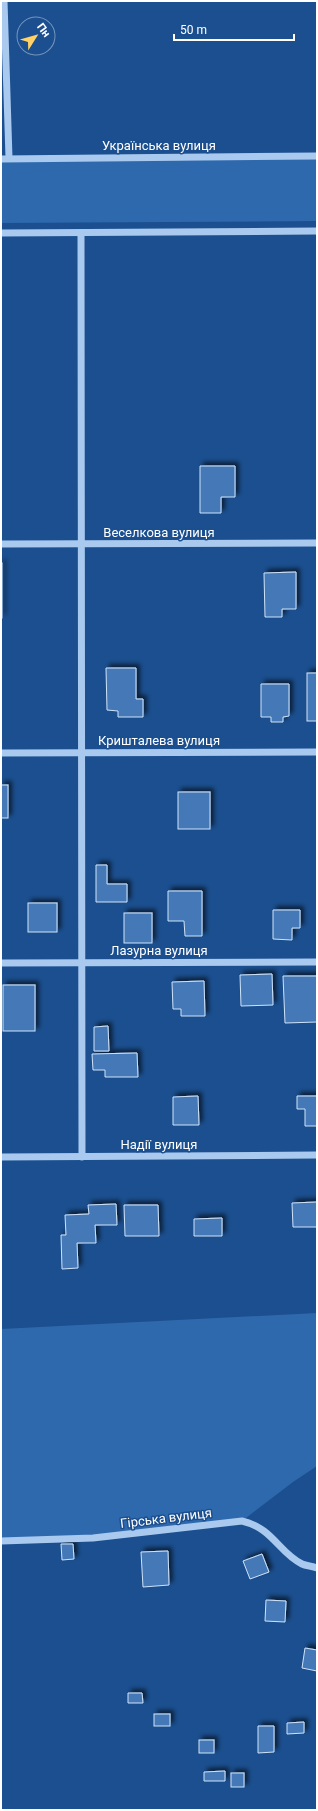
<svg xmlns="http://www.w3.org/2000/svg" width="318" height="1811" viewBox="0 0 318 1811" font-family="Roboto,sans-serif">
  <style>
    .green { fill: #2e69ad }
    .building { fill: #4478b7; stroke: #cfe3fa; filter: url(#shadow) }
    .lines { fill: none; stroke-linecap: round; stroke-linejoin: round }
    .minor { stroke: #a9c9ee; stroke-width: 7 }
    .labels { text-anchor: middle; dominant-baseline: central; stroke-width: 3; stroke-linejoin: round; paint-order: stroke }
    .street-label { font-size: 13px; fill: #fff; stroke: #1b4f8f }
  </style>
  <defs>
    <filter id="shadow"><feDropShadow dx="3.5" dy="-3.5" stdDeviation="2" flood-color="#0009"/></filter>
  </defs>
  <rect width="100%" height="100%" fill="#1b4f8f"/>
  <!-- green -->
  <g class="green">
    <path d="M 317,156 L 317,221 L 1,223 L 1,159 Z"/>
    <path d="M 317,1313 L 317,1466 L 293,1482 L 242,1521 L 93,1538 L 1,1541 L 1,1329 Z"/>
  </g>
  <!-- building -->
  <g class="building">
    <path d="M 200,466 L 235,466 L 235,497 L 221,497 L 221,513 L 200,513 Z"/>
    <rect x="1" y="563" width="1" height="55"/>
    <path d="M 296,572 L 296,609 L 282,609 L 282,617 L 265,617 L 264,573 Z"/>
    <path d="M 106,668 L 136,668 L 136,699 L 143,699 L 143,717 L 118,717 L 118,711 L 107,710 Z"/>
    <rect x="307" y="673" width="10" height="48"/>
    <path d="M 261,684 L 289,684 L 289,716 L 283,717 L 283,722 L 271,722 L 271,717 L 261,717 Z"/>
    <rect x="1" y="785" width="7" height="33"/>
    <rect x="178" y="792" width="32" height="37"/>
    <path d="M 96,865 L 107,865 L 107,884 L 127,884 L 127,902 L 96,902 Z"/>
    <path d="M 168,891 L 202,891 L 202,936 L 185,936 L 184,921 L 168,921 Z"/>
    <rect x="28" y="903" width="29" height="29"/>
    <path d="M 273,910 L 300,910 L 300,928 L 292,928 L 292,940 L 273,939 Z"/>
    <rect x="124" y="913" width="28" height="30"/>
    <path d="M 272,974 L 273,1005 L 241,1006 L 240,975 Z"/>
    <path d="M 283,976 L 317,976 L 317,1022 L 285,1023 Z"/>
    <path d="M 204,981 L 205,1016 L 181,1016 L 181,1009 L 173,1009 L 172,982 Z"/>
    <rect x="3" y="985" width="32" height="46"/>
    <path d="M 108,1026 L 109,1051 L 94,1051 L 94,1027 Z"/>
    <path d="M 137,1053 L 138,1077 L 105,1077 L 105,1070 L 93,1070 L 92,1054 Z"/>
    <path d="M 198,1096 L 199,1125 L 173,1125 L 173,1097 Z"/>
    <path d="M 297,1096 L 317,1096 L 317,1126 L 305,1126 L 305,1109 L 297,1109 Z"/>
    <path d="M 317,1202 L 317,1227 L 293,1227 L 292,1203 Z"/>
    <path d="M 116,1204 L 117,1225 L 95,1225 L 96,1243 L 77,1243 L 78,1268 L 62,1269 L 61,1235 L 66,1235 L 65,1215 L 89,1214 L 88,1205 Z"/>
    <path d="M 124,1205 L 158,1205 L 159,1236 L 125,1236 Z"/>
    <path d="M 222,1218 L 222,1236 L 194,1236 L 194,1219 Z"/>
    <path d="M 61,1544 L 73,1544 L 74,1559 L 62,1560 Z"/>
    <path d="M 168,1551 L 169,1585 L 143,1587 L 141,1552 Z"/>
    <path d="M 262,1554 L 269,1572 L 250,1579 L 243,1561 Z"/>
    <path d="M 266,1600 L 286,1601 L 285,1622 L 265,1621 Z"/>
    <path d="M 305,1648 L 317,1650 L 317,1671 L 302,1668 Z"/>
    <path d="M 128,1693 L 142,1693 L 143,1703 L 128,1703 Z"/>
    <rect x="154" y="1714" width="16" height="12"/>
    <path d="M 304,1722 L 304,1733 L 287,1734 L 287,1723 Z"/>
    <path d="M 258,1726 L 274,1726 L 274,1752 L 258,1753 Z"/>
    <rect x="199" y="1740" width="15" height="13"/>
    <path d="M 225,1771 L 225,1781 L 204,1781 L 204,1772 Z"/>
    <rect x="231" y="1773" width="13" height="14"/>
  </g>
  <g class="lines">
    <!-- minor -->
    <g class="minor">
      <path d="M 4,1 L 9,158"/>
      <path d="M 1,159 L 317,156"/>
      <path d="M 1,233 L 317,231"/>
      <path d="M 81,233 L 82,1157"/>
      <path d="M 1,544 L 317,543"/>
      <path d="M 1,753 L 317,752"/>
      <path d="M 1,963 L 317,962"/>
      <path d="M 1,1157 L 317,1155"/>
      <path d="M 1,1541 L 93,1538 L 242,1521 C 273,1528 279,1553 302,1564 C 306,1566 312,1566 317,1568"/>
    </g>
  </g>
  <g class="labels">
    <!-- street labels -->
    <g class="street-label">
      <text x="159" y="145">Українська вулиця</text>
      <text x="159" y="532">Веселкова вулиця</text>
      <text x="159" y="740">Кришталева вулиця</text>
      <text x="159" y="950">Лазурна вулиця</text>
      <text x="159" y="1144">Надії вулиця</text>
      <text transform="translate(166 1518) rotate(-7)">Гірська вулиця</text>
    </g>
  </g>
  <!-- border -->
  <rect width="318" height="1811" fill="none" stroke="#ffffff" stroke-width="4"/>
  <!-- north arrow -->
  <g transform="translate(36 36) rotate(53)"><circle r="19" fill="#1b4f8f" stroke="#7695bc"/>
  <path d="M0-3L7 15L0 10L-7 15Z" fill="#ffd166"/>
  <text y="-6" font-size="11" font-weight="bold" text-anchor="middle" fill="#ffffff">Пн</text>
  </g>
  <!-- scale -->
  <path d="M174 34v6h120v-6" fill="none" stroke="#ffffff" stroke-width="2"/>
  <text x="180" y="34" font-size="12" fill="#ffffff" stroke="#1b4f8f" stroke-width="3" paint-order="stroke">50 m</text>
</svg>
